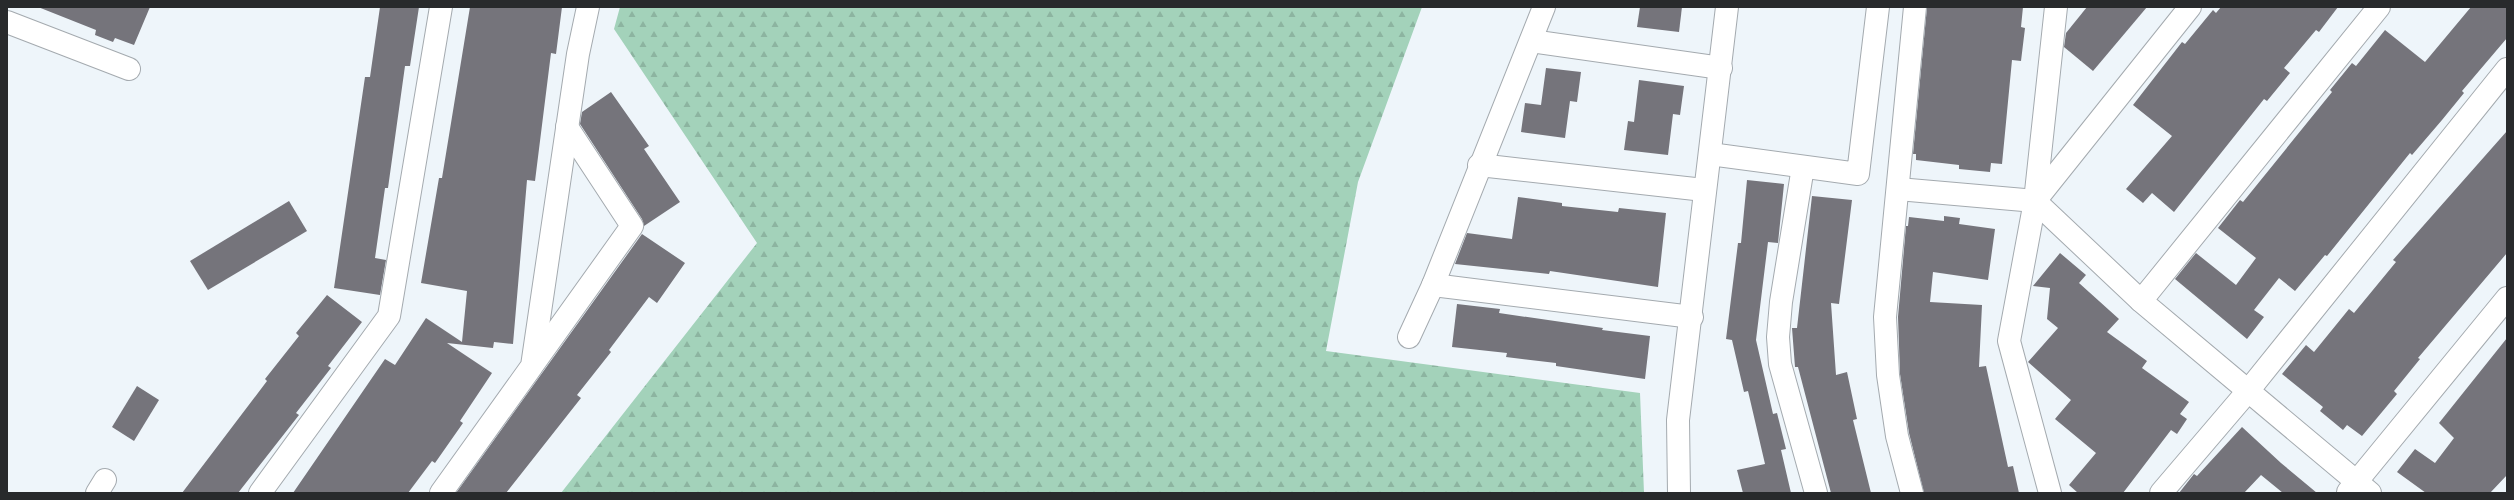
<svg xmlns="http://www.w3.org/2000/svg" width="2514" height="500" viewBox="0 0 2514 500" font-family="Arial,sans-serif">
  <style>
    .forest { fill: url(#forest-firs) }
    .building { fill: #75747b }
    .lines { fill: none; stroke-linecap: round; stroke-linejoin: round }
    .minor-casing { stroke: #a4aaaf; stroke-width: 24 }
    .minor { stroke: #fff; stroke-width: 22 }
  </style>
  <defs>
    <pattern id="forest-firs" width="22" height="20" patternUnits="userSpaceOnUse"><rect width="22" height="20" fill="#a3d2ba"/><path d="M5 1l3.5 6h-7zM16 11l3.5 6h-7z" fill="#8cb4a0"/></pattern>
  </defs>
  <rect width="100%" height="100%" fill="#eef5fa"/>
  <!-- forest -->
  <path class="forest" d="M 620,7 L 1422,7 L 1358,182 L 1326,351 L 1640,393 L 1644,493 L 561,493 L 757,243 L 614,29 Z"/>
  <!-- building -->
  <g class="building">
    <path d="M 38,7 L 150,7 L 134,45 L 115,38 L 113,42 L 95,35 L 96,30 Z"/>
    <path d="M 380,7 L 419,7 L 410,66 L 405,66 L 388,188 L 385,188 L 375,258 L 386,260 L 380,295 L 334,288 L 365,77 L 370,77 Z"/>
    <path d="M 470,7 L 562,7 L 556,54 L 551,53 L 535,181 L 527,180 L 513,344 L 494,342 L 493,348 L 447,343 L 492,373 L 460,421 L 463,423 L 435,463 L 432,461 L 408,493 L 293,493 L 385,359 L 395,365 L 426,318 L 462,342 L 467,291 L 421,283 L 439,178 L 442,178 Z"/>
    <path d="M 1640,7 L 1682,7 L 1679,32 L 1637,27 Z"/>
    <path d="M 1927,7 L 2023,7 L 2021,27 L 2025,28 L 2021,61 L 2012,60 L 2002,164 L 1991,163 L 1990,172 L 1959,169 L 1959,165 L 1916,160 L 1916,154 L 1913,154 Z"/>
    <path d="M 2087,7 L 2147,7 L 2093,71 L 2064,47 L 2066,33 Z"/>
    <path d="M 2221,7 L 2338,7 L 2319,32 L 2316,30 L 2284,68 L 2290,73 L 2267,101 L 2264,99 L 2174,212 L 2152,193 L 2143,203 L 2126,189 L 2172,136 L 2133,105 L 2182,42 L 2185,44 L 2213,10 L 2216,13 Z"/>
    <path d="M 2471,7 L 2507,7 L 2507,38 L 2462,91 L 2464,93 L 2442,120 L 2412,155 L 2410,153 L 2327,256 L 2325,255 L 2295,291 L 2279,278 L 2254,310 L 2264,317 L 2247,339 L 2175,279 L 2196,253 L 2236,285 L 2256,258 L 2218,228 L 2240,200 L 2243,202 L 2332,92 L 2330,90 L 2352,63 L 2356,66 L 2385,30 L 2425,62 Z"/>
    <path d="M 1546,68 L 1581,72 L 1577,102 L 1570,101 L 1565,138 L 1521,132 L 1525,103 L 1541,105 Z"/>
    <path d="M 1639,80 L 1684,86 L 1680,115 L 1673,114 L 1668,155 L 1624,150 L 1628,121 L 1634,122 Z"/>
    <path d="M 611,92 L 649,146 L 644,149 L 680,202 L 644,226 L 642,219 L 580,124 L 582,112 Z"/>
    <path d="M 2507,131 L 2507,253 L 2418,358 L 2420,359 L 2394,391 L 2397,394 L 2362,436 L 2347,425 L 2343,430 L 2320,411 L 2323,407 L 2282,374 L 2306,345 L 2314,352 L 2349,309 L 2354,313 L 2396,262 L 2393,260 Z"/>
    <path d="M 1747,180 L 1784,184 L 1778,243 L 1768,242 L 1756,340 L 1773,414 L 1777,413 L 1786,449 L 1781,450 L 1791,493 L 1743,493 L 1737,470 L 1765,464 L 1748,391 L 1744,392 L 1732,340 L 1726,339 L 1738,243 L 1741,243 Z"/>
    <path d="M 1812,196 L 1852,200 L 1839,304 L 1831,303 L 1836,375 L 1847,372 L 1857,419 L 1853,420 L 1871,493 L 1831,493 L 1798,367 L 1795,367 L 1792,328 L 1797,328 Z"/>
    <path d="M 1518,197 L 1562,203 L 1562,206 L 1618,212 L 1619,208 L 1666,213 L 1658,287 L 1550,271 L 1549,274 L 1455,264 L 1467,233 L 1512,239 Z"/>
    <path d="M 289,201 L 307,231 L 208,290 L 190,261 Z"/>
    <path d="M 1944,216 L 1960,218 L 1959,224 L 1995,229 L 1988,280 L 1933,272 L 1930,302 L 1982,305 L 1979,367 L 1986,366 L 2008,467 L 2013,466 L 2019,493 L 1924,493 L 1909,433 L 1900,374 L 1898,317 L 1906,226 L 1908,226 L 1909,217 L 1944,221 Z"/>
    <path d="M 642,234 L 685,263 L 657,303 L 649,297 L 609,350 L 611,352 L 577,395 L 581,398 L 506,493 L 456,493 Z"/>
    <path d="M 2060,253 L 2086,275 L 2079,283 L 2119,319 L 2107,332 L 2147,361 L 2142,368 L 2189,402 L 2180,414 L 2187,419 L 2177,434 L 2171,430 L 2123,493 L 2078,493 L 2069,485 L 2096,453 L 2055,419 L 2071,400 L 2028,362 L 2058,328 L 2047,319 L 2050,288 L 2033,286 Z"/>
    <path d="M 327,295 L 362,322 L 328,366 L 331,368 L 296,413 L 299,415 L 238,493 L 182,493 L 267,381 L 265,379 L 299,336 L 296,333 Z"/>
    <path d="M 1457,304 L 1500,309 L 1499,313 L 1603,328 L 1602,330 L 1650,336 L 1645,379 L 1556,366 L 1556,363 L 1506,357 L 1507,353 L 1452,347 Z"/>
    <path d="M 2507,338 L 2507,475 L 2490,493 L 2426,493 L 2397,472 L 2415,449 L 2435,463 L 2454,438 L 2439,423 Z"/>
    <path d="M 137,386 L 159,400 L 134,441 L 112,427 Z"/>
    <path d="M 2242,427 L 2281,463 L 2317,493 L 2283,493 L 2261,475 L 2244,493 L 2179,493 L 2194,474 L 2197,476 Z"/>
  </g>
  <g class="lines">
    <defs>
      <g id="minor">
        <path d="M 7,22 L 129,69"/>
        <path d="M 1531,41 L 1721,68"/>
        <path d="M 1710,154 L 1858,174 L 1878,7"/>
        <path d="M 1479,165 L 1704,190"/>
        <path d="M 1803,167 L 1781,302 L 1778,337 L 1780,364 L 1816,493"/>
        <path d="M 1898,189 L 2035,201 L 2141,301 L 2370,493"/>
        <path d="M 2035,201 L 2190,7"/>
        <path d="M 1433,285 L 1692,317"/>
        <path d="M 2141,301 L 2379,7"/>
        <path d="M 1409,337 L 1433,285 L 1544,7"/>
        <path d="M 534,363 L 632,226 L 567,127"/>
        <path d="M 2348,492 L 2507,298"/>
        <path d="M 97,493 L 105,480"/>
        <path d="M 260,493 L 389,316 L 441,7"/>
        <path d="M 441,493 L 532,366 L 578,54 L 588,7"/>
        <path d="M 1679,493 L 1678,420 L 1727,7"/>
        <path d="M 1912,493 L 1897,436 L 1888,375 L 1885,317 L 1915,7"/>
        <path d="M 2050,493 L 2009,341 L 2035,201 L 2056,7"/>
        <path d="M 2161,493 L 2248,391 L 2507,69"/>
      </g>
    </defs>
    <!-- minor casing -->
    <use href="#minor" class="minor-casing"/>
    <!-- minor -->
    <use href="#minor" class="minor"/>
  </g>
  <!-- border -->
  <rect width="2514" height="500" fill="none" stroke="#282a2c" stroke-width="16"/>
</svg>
